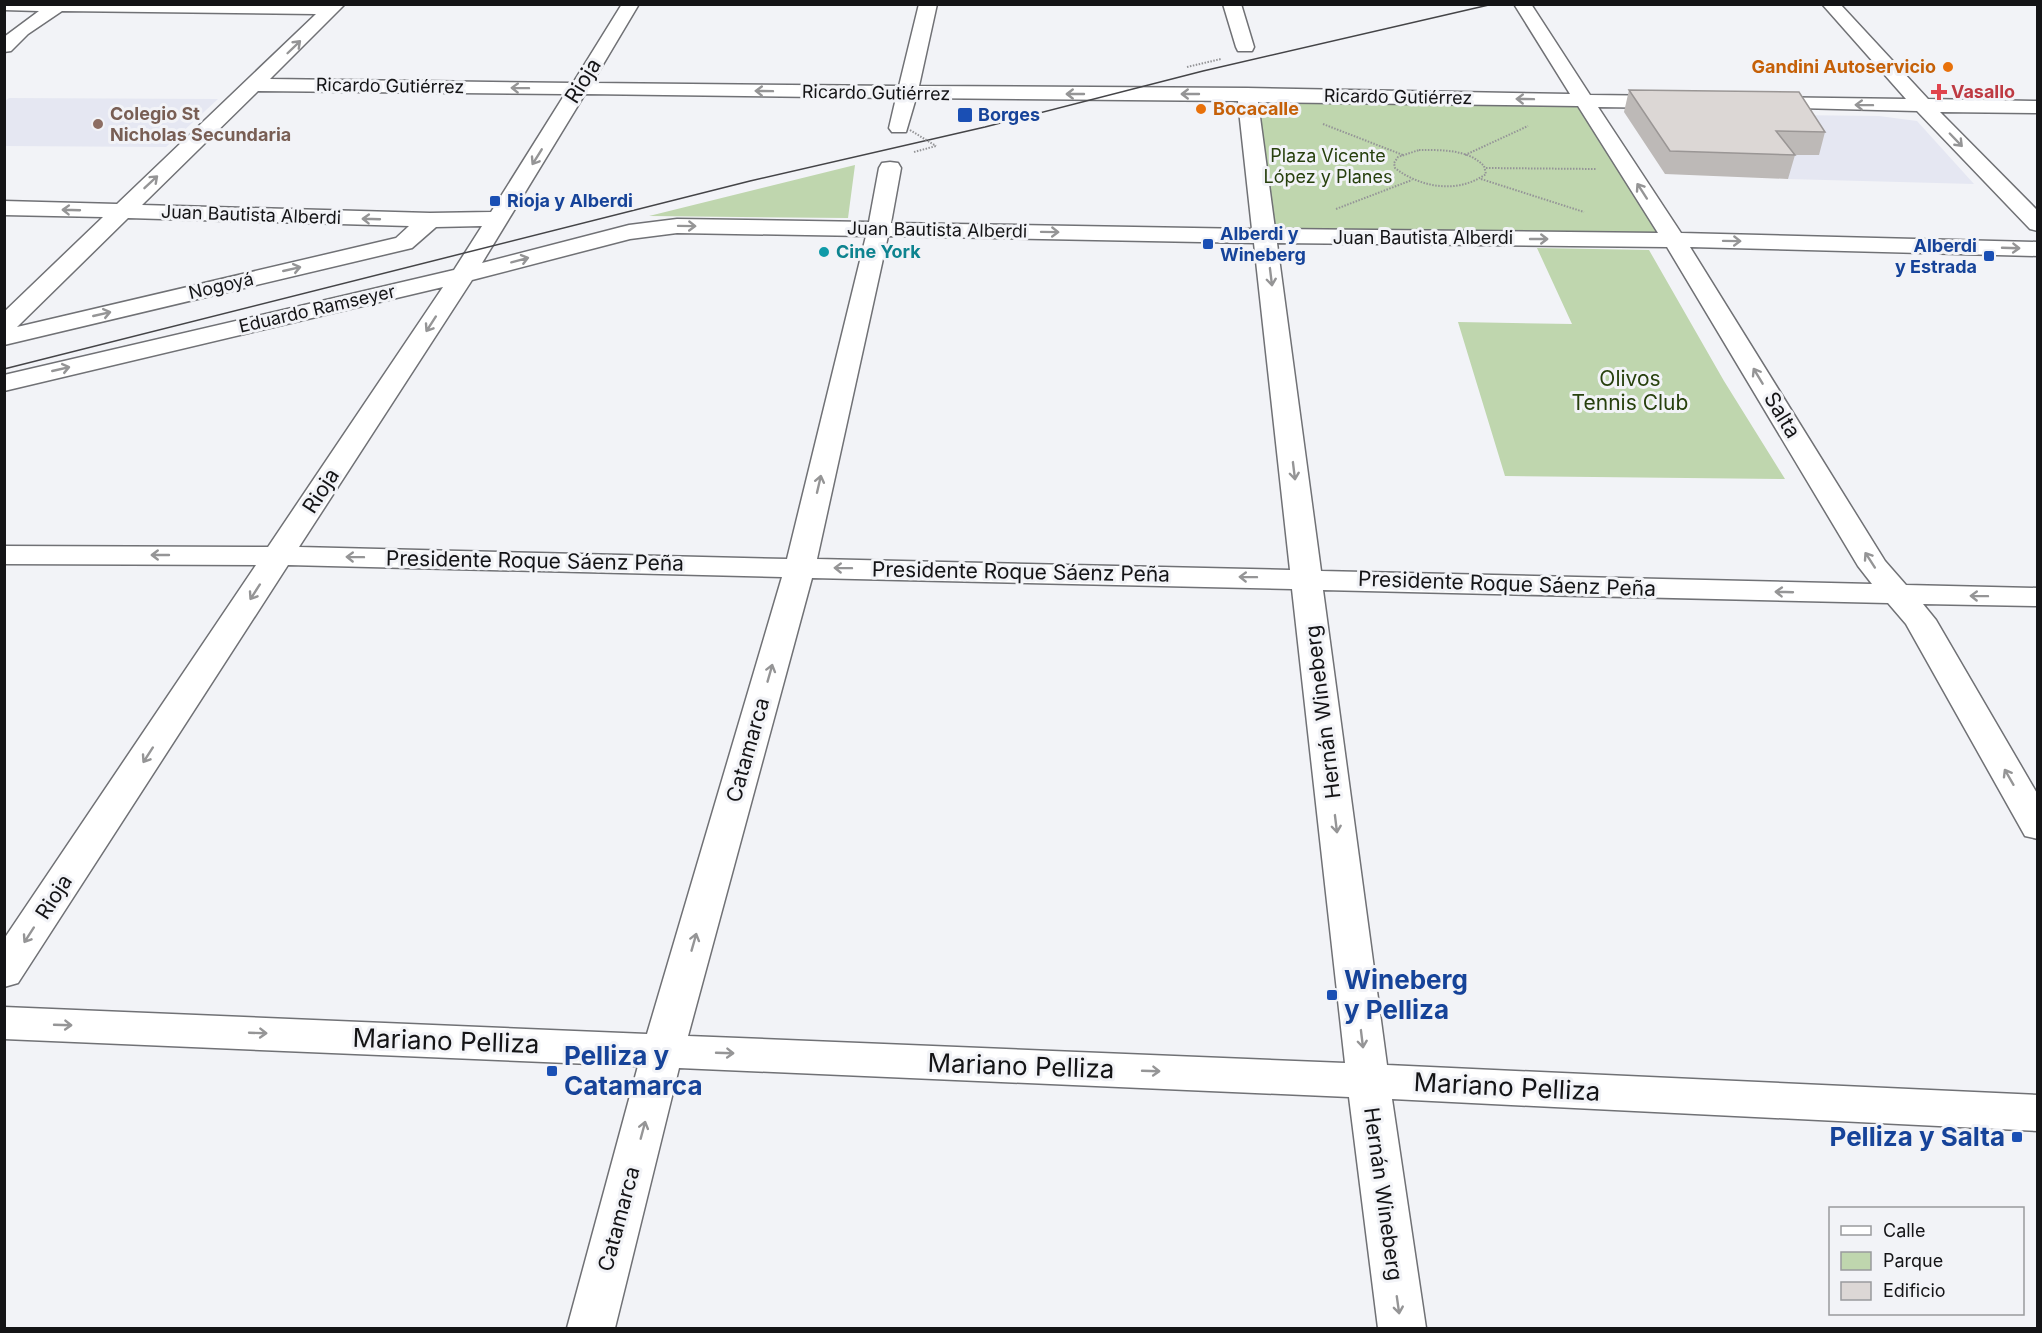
<svg xmlns="http://www.w3.org/2000/svg" width="2042" height="1333" font-family="Inter,sans-serif">
	<rect width="100%" height="100%" fill="#f2f3f7"/>
	<!-- built -->
	<path fill="#e5e7f2" d="M 9,98 L 218,99 L 166,147 L 5,146 L 5,101 Z
		M 1792,115 L 1879,116 L 1917,121 L 1974,184 L 1788,179 L 1770,155 Z"/>
	<!-- green -->
	<path fill="#bfd6ae" d="M 1247,94 L 1584,100 L 1674,240 L 1266,236 Z
		M 855,165 L 848,218 L 649,216 Z
		M 1537,248 L 1649,250 L 1724,381 L 1785,479 L 1505,476 L 1458,322 L 1572,324 Z"/>
	<g fill="none" stroke-linecap="round" stroke-linejoin="round">
		<defs>
			<path id="minor" d="M 4,4 L 345,4 L 270,79 L 573,83 L 622,4 L 639,4 L 592,83 L 899,86 L 919,4 L 937,4 L 919,86 L 1247,88 L 1570,94 L 1514,4 L 1531,4 L 1590,95 L 1672,96 L 1679,98 L 1682,102 L 1679,106 L 1672,108 L 1598,107 L 1681,233 L 2038,242 L 2038,256 L 1690,247 L 1885,561 L 1906,585 L 2038,588 L 2038,606 L 1923,604 L 1936,620 L 2038,795 L 2038,839 L 2025,836 L 1906,624 L 1888,603 L 1323,590 L 1387,1065 L 2038,1095 L 2038,1131 L 1392,1099 L 1426,1328 L 1378,1328 L 1349,1097 L 679,1068 L 615,1328 L 567,1328 L 638,1066 L 4,1039 L 4,1007 L 647,1034 L 782,577 L 288,565 L 18,983 L 4,987 L 4,939 L 256,565 L 4,564 L 4,546 L 268,547 L 443,287 L 4,391 L 4,375 L 454,270 L 482,226 L 436,227 L 412,248 L 4,345 L 4,312 L 103,217 L 4,215 L 4,201 L 117,204 L 316,14 L 62,11 L 28,34 L 11,51 L 4,52 L 4,37 L 39,11 L 4,10 ZM 258,91 L 565,94 L 491,212 L 430,213 L 142,205 ZM 585,94 L 896,98 L 889,128 L 892,132 L 906,132 L 916,98 L 1238,101 L 1252,229 L 891,223 L 901,168 L 898,163 L 890,162 L 882,163 L 879,168 L 869,222 L 677,219 L 629,225 L 482,263 ZM 1258,102 L 1578,106 L 1658,233 L 1275,229 ZM 128,218 L 409,226 L 396,238 L 17,327 ZM 677,233 L 866,236 L 787,559 L 299,547 L 472,280 L 630,239 ZM 888,236 L 1254,243 L 1290,570 L 817,559 ZM 1277,243 L 1667,247 L 1858,566 L 1872,584 L 1321,571 ZM 812,578 L 1292,589 L 1345,1063 L 688,1036 Z
				M 1223,4 L 1241,4 L 1254,47 L 1252,51 L 1238,51 L 1236,47 Z
				M 1822,4 L 1840,4 L 1928,99 L 2038,101 L 2038,113 L 1940,112 L 2038,211 L 2038,231 L 2030,229 L 1917,111 L 1756,107 L 1753,103 L 1756,99 L 1763,97 L 1906,99 Z"/>
		</defs>
		<!-- minor casing -->
		<use href="#minor" stroke="#707175" stroke-width="3"/>
		<!-- path -->
		<path stroke="#949497" stroke-width="2" stroke-dasharray="1.5 1.5" stroke-linecap="butt" d="M 1187,67 L 1221,59
			M 1323,124 L 1403,155
			M 1419,150 C 1441,150 1468,149 1484,166 L 1486,174 C 1458,194 1421,188 1395,168 L 1394,163 L 1398,157 Z
			M 914,152 L 936,146
			M 1465,155 L 1528,126
			M 1486,168 L 1596,169
			M 1481,179 L 1584,212
			M 1336,209 L 1412,180"/>
		<!-- minor -->
		<use href="#minor" fill="#fff" fill-rule="evenodd"/>
		<!-- tram -->
		<path stroke="#444447" stroke-width="1.5" d="M 4,369 L 750,181 L 985,127 L 1203,71 L 1493,4"/>
		<!-- path-bridge -->
		<path stroke="#949497" stroke-width="2" stroke-dasharray="1.5 1.5" stroke-linecap="butt" d="M 910,130 L 936,146"/>
	</g>
	<!-- wall -->
	<path fill="#bdb9b7" d="M 1629,90 L 1825,132 L 1819,155 L 1795,155 L 1788,179 L 1665,174 L 1624,112 Z"/>
	<!-- building -->
	<path fill="#dcd7d5" stroke="#9a9695" stroke-width="1.5" d="M 1629,90 L 1799,92 L 1825,132 L 1776,131 L 1795,155 L 1670,151 Z"/>
	<!-- one-way arrows -->
	<defs><path id="oneway-shaft" d="M-6 0H5M1.5-3L5.5 0L1.5 3" fill="none" stroke-width="1.6" stroke-linecap="round" stroke-linejoin="round" transform="scale(1.5)"/></defs>
	<g stroke="#959596">
		<use href="#oneway-shaft" transform="translate(294 47) rotate(-44)"/>
		<use href="#oneway-shaft" transform="translate(520 88) rotate(-179)"/>
		<use href="#oneway-shaft" transform="translate(764 91) rotate(-179)"/>
		<use href="#oneway-shaft" transform="translate(1075 94) rotate(180)"/>
		<use href="#oneway-shaft" transform="translate(1190 94) rotate(-180)"/>
		<use href="#oneway-shaft" transform="translate(1525 99) rotate(-179)"/>
		<use href="#oneway-shaft" transform="translate(1864 105) rotate(-179)"/>
		<use href="#oneway-shaft" transform="translate(1956 140) rotate(46)"/>
		<use href="#oneway-shaft" transform="translate(537 157) rotate(122)"/>
		<use href="#oneway-shaft" transform="translate(151 182) rotate(-43)"/>
		<use href="#oneway-shaft" transform="translate(1642 191) rotate(-123)"/>
		<use href="#oneway-shaft" transform="translate(71 210) rotate(-178)"/>
		<use href="#oneway-shaft" transform="translate(371 219) rotate(-178)"/>
		<use href="#oneway-shaft" transform="translate(687 226) rotate(1)"/>
		<use href="#oneway-shaft" transform="translate(1050 232) rotate(1)"/>
		<use href="#oneway-shaft" transform="translate(1539 239)"/>
		<use href="#oneway-shaft" transform="translate(1732 241) rotate(1)"/>
		<use href="#oneway-shaft" transform="translate(2011 248) rotate(2)"/>
		<use href="#oneway-shaft" transform="translate(520 260) rotate(-15)"/>
		<use href="#oneway-shaft" transform="translate(292 269) rotate(-13)"/>
		<use href="#oneway-shaft" transform="translate(1271 277) rotate(83)"/>
		<use href="#oneway-shaft" transform="translate(102 314) rotate(-13)"/>
		<use href="#oneway-shaft" transform="translate(431 324) rotate(123)"/>
		<use href="#oneway-shaft" transform="translate(61 369) rotate(-13)"/>
		<use href="#oneway-shaft" transform="translate(1758 376) rotate(-121)"/>
		<use href="#oneway-shaft" transform="translate(1294 471) rotate(83)"/>
		<use href="#oneway-shaft" transform="translate(819 484) rotate(-77)"/>
		<use href="#oneway-shaft" transform="translate(160 555) rotate(-180)"/>
		<use href="#oneway-shaft" transform="translate(355 557) rotate(-179)"/>
		<use href="#oneway-shaft" transform="translate(1870 560) rotate(-123)"/>
		<use href="#oneway-shaft" transform="translate(843 568) rotate(-179)"/>
		<use href="#oneway-shaft" transform="translate(1248 577) rotate(-179)"/>
		<use href="#oneway-shaft" transform="translate(255 592) rotate(123)"/>
		<use href="#oneway-shaft" transform="translate(1784 592) rotate(-178)"/>
		<use href="#oneway-shaft" transform="translate(1979 596) rotate(-179)"/>
		<use href="#oneway-shaft" transform="translate(770 673) rotate(-74)"/>
		<use href="#oneway-shaft" transform="translate(148 755) rotate(123)"/>
		<use href="#oneway-shaft" transform="translate(2009 777) rotate(-120)"/>
		<use href="#oneway-shaft" transform="translate(1336 824) rotate(83)"/>
		<use href="#oneway-shaft" transform="translate(29 935) rotate(123)"/>
		<use href="#oneway-shaft" transform="translate(694 942) rotate(-74)"/>
		<use href="#oneway-shaft" transform="translate(63 1025) rotate(2)"/>
		<use href="#oneway-shaft" transform="translate(258 1033) rotate(2)"/>
		<use href="#oneway-shaft" transform="translate(1362 1039) rotate(83)"/>
		<use href="#oneway-shaft" transform="translate(725 1053) rotate(2)"/>
		<use href="#oneway-shaft" transform="translate(1151 1071) rotate(2)"/>
		<use href="#oneway-shaft" transform="translate(643 1130) rotate(-75)"/>
		<use href="#oneway-shaft" transform="translate(1398 1305) rotate(82)"/>
	</g>
	<!-- markers -->
	<g fill="#e8710a" stroke="#f2f3f7" stroke-width="2">
		<circle cx="1948" cy="67" r="6"/>
		<circle cx="1201" cy="109" r="6"/>
	</g>
	<path fill="#e0444e" stroke="#f2f3f7" stroke-width="2" d="M1936 83h6v6h6v6h-6v6h-6v-6h-6v-6h6z"/>
	<g fill="#1a4fb4" stroke="#f2f3f7" stroke-width="2">
		<rect x="957" y="107" width="16" height="16" rx="3"/>
		<rect x="489" y="195" width="12" height="12" rx="3"/>
		<rect x="1202" y="238" width="12" height="12" rx="3"/>
		<rect x="1983" y="250" width="12" height="12" rx="3"/>
		<rect x="1326" y="989" width="12" height="12" rx="3"/>
		<rect x="546" y="1065" width="12" height="12" rx="3"/>
		<rect x="2011" y="1131" width="12" height="12" rx="3"/>
	</g>
	<circle fill="#8d6e63" stroke="#f2f3f7" stroke-width="2" cx="98" cy="124" r="6"/>
	<circle fill="#0f9aa8" stroke="#f2f3f7" stroke-width="2" cx="824" cy="252" r="6"/>
	<g text-anchor="middle" stroke-width="6" stroke-linejoin="round" paint-order="stroke">
		<!-- far-food labels -->
		<g font-size="18" font-weight="bold" fill="#c56008" stroke="#f2f3f7" text-anchor="end">
			<text x="1936" y="73">Gandini Autoservicio</text>
			<text x="1213" y="115" text-anchor="start">Bocacalle</text>
		</g>
		<!-- far-street labels -->
		<g font-size="18" fill="#141416" stroke="#f2f3f7">
			<text transform="translate(390 86) rotate(1)" y="6">Ricardo Gutiérrez</text>
			<text transform="translate(876 93) rotate(1)" y="6">Ricardo Gutiérrez</text>
			<text transform="translate(1398 97) rotate(1)" y="6">Ricardo Gutiérrez</text>
			<text transform="translate(251 215) rotate(2)" y="6">Juan Bautista Alberdi</text>
			<text transform="translate(937 230) rotate(1)" y="6">Juan Bautista Alberdi</text>
			<text x="1423" y="244">Juan Bautista Alberdi</text>
			<text transform="translate(221 286) rotate(-13)" y="6">Nogoyá</text>
			<text transform="translate(317 309) rotate(-13)" y="6">Eduardo Ramseyer</text>
		</g>
		<!-- far-health labels -->
		<g font-size="18" font-weight="bold" fill="#be3a42" stroke="#f2f3f7" text-anchor="start">
			<text x="1951" y="98">Vasallo</text>
		</g>
		<!-- far-education labels -->
		<g font-size="18" font-weight="bold" fill="#785e54" stroke="#f2f3f7" text-anchor="start">
			<text x="110" y="120">Colegio St<tspan x="110" dy="21">Nicholas Secundaria</tspan></text>
		</g>
		<!-- far-transit labels -->
		<g font-size="18" font-weight="bold" fill="#164399" stroke="#f2f3f7" text-anchor="start">
			<text x="978" y="121">Borges</text>
			<text x="507" y="207">Rioja y Alberdi</text>
			<text x="1220" y="240">Alberdi y<tspan x="1220" dy="21">Wineberg</tspan></text>
			<text x="1977" y="252" text-anchor="end">Alberdi<tspan x="1977" dy="21">y Estrada</tspan></text>
		</g>
		<!-- far-park labels -->
		<g font-size="18" fill="#27400d" stroke="#f2f3f7">
			<text x="1328" y="162">Plaza Vicente<tspan x="1328" dy="21">López y Planes</tspan></text>
		</g>
		<!-- far-culture labels -->
		<g font-size="18" font-weight="bold" fill="#0d838f" stroke="#f2f3f7" text-anchor="start">
			<text x="836" y="258">Cine York</text>
		</g>
		<!-- street labels -->
		<g font-size="21" fill="#141416" stroke="#f2f3f7">
			<text transform="translate(583 81) rotate(-58)" y="7">Rioja</text>
			<text transform="translate(1782 415) rotate(59)" y="7">Salta</text>
			<text transform="translate(321 491) rotate(-57)" y="7">Rioja</text>
			<text transform="translate(535 561) rotate(1)" y="7">Presidente Roque Sáenz Peña</text>
			<text transform="translate(1021 572) rotate(1)" y="7">Presidente Roque Sáenz Peña</text>
			<text transform="translate(1507 584) rotate(2)" y="7">Presidente Roque Sáenz Peña</text>
			<text transform="translate(1323 712) rotate(-97)" y="7">Hernán Wineberg</text>
			<text transform="translate(748 750) rotate(-74)" y="7">Catamarca</text>
			<text transform="translate(54 897) rotate(-57)" y="7">Rioja</text>
			<text transform="translate(1383 1194) rotate(82)" y="7">Hernán Wineberg</text>
			<text transform="translate(619 1219) rotate(-75)" y="7">Catamarca</text>
		</g>
		<!-- park labels -->
		<g font-size="21" fill="#27400d" stroke="#f2f3f7">
			<text x="1630" y="386">Olivos<tspan x="1630" dy="24">Tennis Club</tspan></text>
		</g>
		<!-- near-transit labels -->
		<g font-size="26" font-weight="bold" fill="#164399" stroke="#f2f3f7" text-anchor="start">
			<text x="1344" y="989">Wineberg<tspan x="1344" dy="30">y Pelliza</tspan></text>
			<text x="564" y="1065">Pelliza y<tspan x="564" dy="30">Catamarca</tspan></text>
			<text x="2005" y="1146" text-anchor="end">Pelliza y Salta</text>
		</g>
		<!-- near-street labels -->
		<g font-size="26" fill="#141416" stroke="#f2f3f7">
			<text transform="translate(446 1041) rotate(2)" y="9">Mariano Pelliza</text>
			<text transform="translate(1021 1066) rotate(2)" y="9">Mariano Pelliza</text>
			<text transform="translate(1507 1087) rotate(3)" y="9">Mariano Pelliza</text>
		</g>
	</g>
	<!-- border -->
	<rect width="2042" height="1333" fill="none" stroke="#141416" stroke-width="12"/>
	<!-- legend -->
	<rect x="1829" y="1207" width="195" height="108" fill="#f2f3f7" stroke="#999a9d" stroke-width="1.5"/>
	<rect x="1841" y="1226" width="30" height="9" fill="#ffffff" stroke="#999a9d" stroke-width="1.5"/>
	<text x="1883" y="1237" font-size="18" fill="#141416">Calle</text>
	<rect x="1841" y="1252" width="30" height="18" fill="#bfd6ae" stroke="#999a9d" stroke-width="1.5"/>
	<text x="1883" y="1267" font-size="18" fill="#141416">Parque</text>
	<rect x="1841" y="1282" width="30" height="18" fill="#dcd7d5" stroke="#999a9d" stroke-width="1.5"/>
	<text x="1883" y="1297" font-size="18" fill="#141416">Edificio</text>
</svg>
